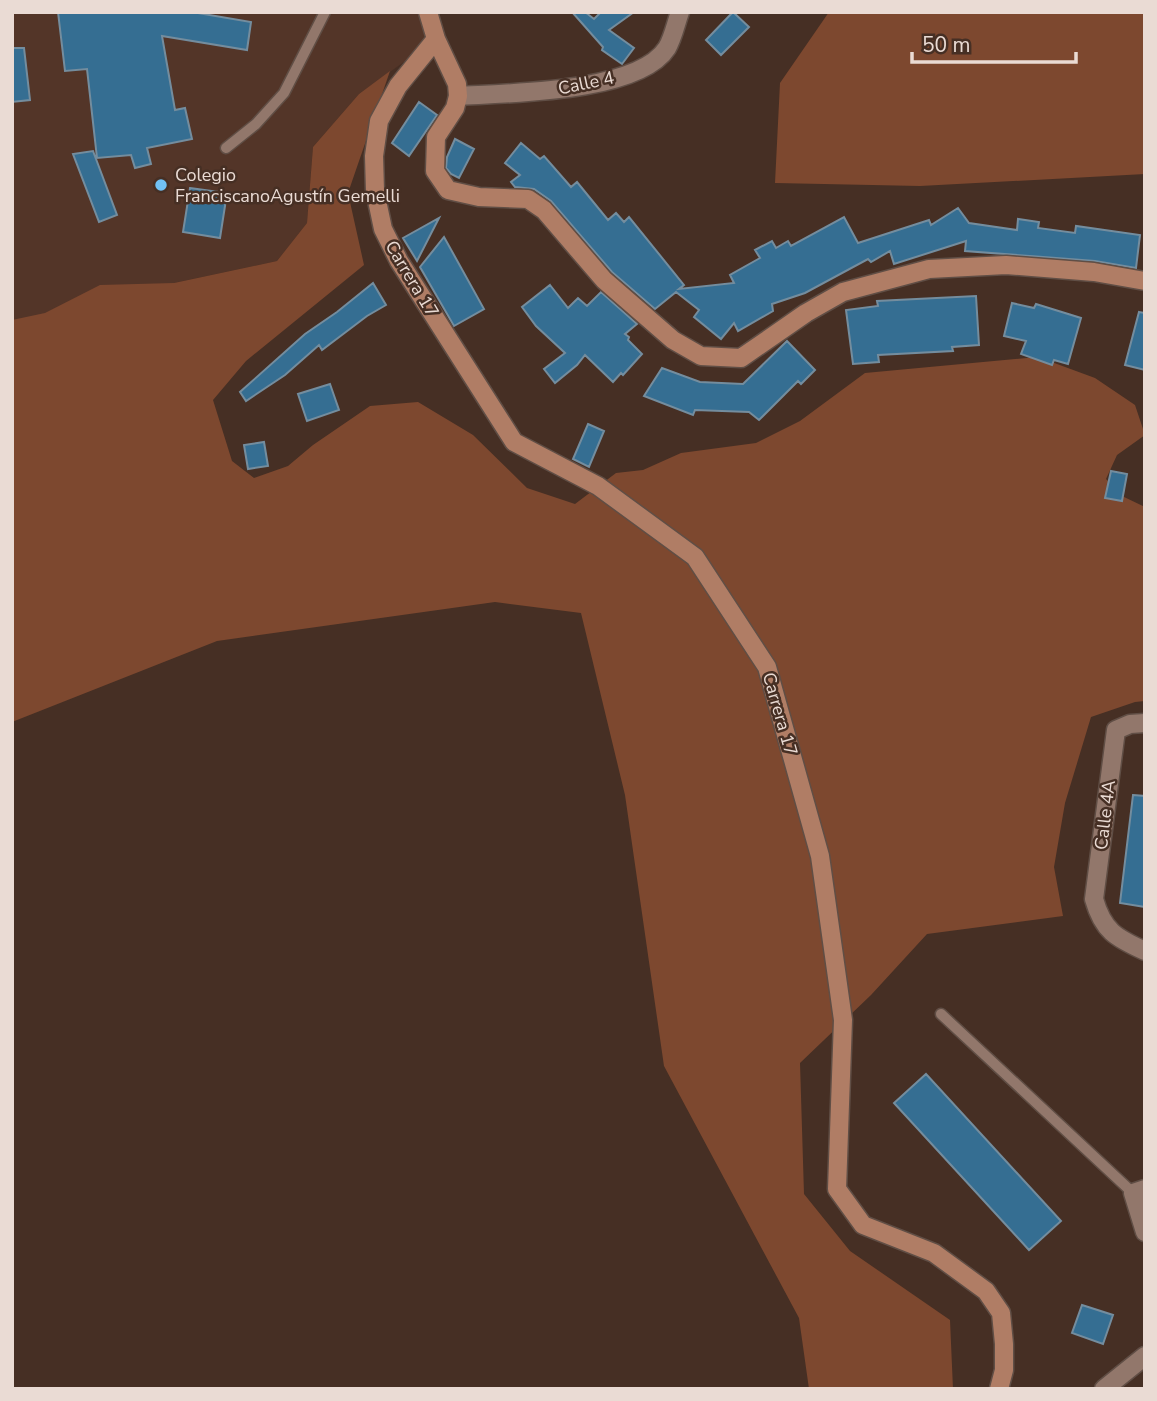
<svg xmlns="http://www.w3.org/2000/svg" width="1157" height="1401" font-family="'Nunito Sans',sans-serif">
	<rect width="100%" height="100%" fill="#462f24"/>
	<!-- built -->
	<path fill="#533528" d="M 12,12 L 428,12 L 436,39 L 359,94 L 313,147 L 307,223 L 277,261 L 174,283 L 12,335 Z"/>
	<!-- green -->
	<path fill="#7d482f" d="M 829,12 L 1145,12 L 1145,174 L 920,186 L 775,183 L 780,83 Z
		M 390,71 L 348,193 L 364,265 L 246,361 L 213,400 L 232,461 L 254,478 L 288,466 L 313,445 L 370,406 L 418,402 L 473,435 L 527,488 L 575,504 L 616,473 L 643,470 L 681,453 L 756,443 L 800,421 L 865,373 L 1038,357 L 1095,378 L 1135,405 L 1145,435 L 1117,455 L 1106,479 L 1122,496 L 1145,507 L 1145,701 L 1135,702 L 1091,717 L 1065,803 L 1054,867 L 1063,916 L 927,934 L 871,995 L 800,1063 L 804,1194 L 850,1251 L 950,1320 L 953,1389 L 809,1389 L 799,1318 L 664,1066 L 625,795 L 581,613 L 495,602 L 217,641 L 12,722 L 12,320 L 45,313 L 100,285 L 174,283 L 277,261 L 307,223 L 313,147 L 359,94 Z"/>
	<!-- building -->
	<path fill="#356e92" stroke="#748d9e" stroke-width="2" d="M 58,12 L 192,12 L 251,22 L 247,50 L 162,36 L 175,110 L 185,108 L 192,139 L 147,148 L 151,164 L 135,168 L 131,155 L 97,158 L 87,69 L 65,71 Z
		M 572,12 L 585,12 L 594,19 L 601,12 L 634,12 L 609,30 L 634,48 L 622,64 L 602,50 L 603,47 Z
		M 733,12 L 749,27 L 721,55 L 706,40 Z
		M 12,48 L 24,48 L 30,100 L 12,102 Z
		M 419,102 L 437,115 L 409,156 L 392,143 Z
		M 455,139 L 474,149 L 459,178 L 451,174 L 446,168 L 447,157 Z
		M 521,143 L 540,159 L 544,156 L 571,187 L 577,182 L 608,220 L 616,213 L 624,222 L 629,217 L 684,285 L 679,289 L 734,283 L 730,275 L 760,258 L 755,250 L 772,241 L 776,248 L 788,241 L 791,246 L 844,217 L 858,243 L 929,220 L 931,225 L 958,208 L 969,223 L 1017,230 L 1018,219 L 1039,222 L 1038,228 L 1075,233 L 1076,226 L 1140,235 L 1136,268 L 1095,261 L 965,251 L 966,241 L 894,264 L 890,251 L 871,262 L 868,259 L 805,293 L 772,304 L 773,311 L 738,331 L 734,323 L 721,339 L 694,317 L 699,310 L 676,292 L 655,309 L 612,272 L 551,201 L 534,189 L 515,187 L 511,182 L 520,175 L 505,163 Z
		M 93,151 L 117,215 L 99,222 L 73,154 Z
		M 190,188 L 227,193 L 220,238 L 183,232 Z
		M 439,218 L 417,261 L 403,238 Z
		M 444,237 L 484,309 L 454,326 L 420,267 Z
		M 373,283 L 386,305 L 367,316 L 322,350 L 319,345 L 285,375 L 246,401 L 240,392 L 305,334 L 337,312 Z
		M 550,285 L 568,308 L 578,298 L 587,306 L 601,292 L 637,324 L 625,334 L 629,337 L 628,340 L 642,354 L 623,375 L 621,373 L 613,382 L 585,355 L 577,365 L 555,383 L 544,369 L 565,353 L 536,326 L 522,307 Z
		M 976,296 L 979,345 L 952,347 L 953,351 L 878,355 L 879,362 L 853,364 L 846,310 L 878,306 L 877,301 Z
		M 1012,303 L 1034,308 L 1036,304 L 1081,318 L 1068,364 L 1054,360 L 1052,365 L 1021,354 L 1026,341 L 1004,336 Z
		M 1139,312 L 1145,313 L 1145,370 L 1125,365 Z
		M 787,341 L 815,370 L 801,384 L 798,381 L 759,420 L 749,412 L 695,410 L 693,415 L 644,396 L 662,368 L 700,382 L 743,384 Z
		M 330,384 L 339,410 L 307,421 L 298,394 Z
		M 588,424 L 604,431 L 589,467 L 573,459 Z
		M 264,442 L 268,466 L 248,469 L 244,445 Z
		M 1111,471 L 1127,474 L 1122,501 L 1105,498 Z
		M 1133,795 L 1145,796 L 1145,907 L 1120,903 Z
		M 926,1074 L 1061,1221 L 1029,1250 L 894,1103 Z
		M 1082,1305 L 1113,1315 L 1103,1344 L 1072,1333 Z"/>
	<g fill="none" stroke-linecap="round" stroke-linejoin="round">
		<defs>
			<path id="lane" d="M 226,148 L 256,124 L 284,93 L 325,12
				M 941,1014 L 1133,1193"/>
			<path id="street" d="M 458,96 C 508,93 638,93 667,48 C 673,38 676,23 680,12
				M 1145,723 L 1130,724 L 1116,730 L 1094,899 C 1103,931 1116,938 1145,951
				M 1145,1189 L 1133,1193 L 1145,1232
				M 1104,1389 L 1145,1356"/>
			<path id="secondary" d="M 428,12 L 436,39 L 457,84 L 458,96 L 455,108 L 436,137 L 435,171 L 448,190 L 479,197 L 528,199 L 544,210 L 604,280 L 673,340 L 701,356 L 741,358 L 806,313 L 843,292 L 929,269 L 1006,265 L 1094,272 L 1145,281
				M 436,39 L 398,86 L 379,121 L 374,156 L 375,191 L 383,229 L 399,261 L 514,442 L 598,486 L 695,557 L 767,667 L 820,856 L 843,1020 L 837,1189 L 863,1225 L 934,1253 L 986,1291 L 1001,1313 L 1004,1344 L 1004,1370 L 999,1389"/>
		</defs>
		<!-- lane casing -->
		<use href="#lane" stroke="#604e45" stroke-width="13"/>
		<!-- street casing -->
		<use href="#street" stroke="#604e45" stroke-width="21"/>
		<!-- secondary casing -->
		<use href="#secondary" stroke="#604e45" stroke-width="21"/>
		<!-- lane -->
		<use href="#lane" stroke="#92776b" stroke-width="10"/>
		<!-- street -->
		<use href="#street" stroke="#92776b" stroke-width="18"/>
		<!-- secondary -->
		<use href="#secondary" stroke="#b07d65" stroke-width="18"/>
	</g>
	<!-- markers -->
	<circle fill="#71c1f5" stroke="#462f24" stroke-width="2.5" cx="161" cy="185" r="7"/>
	<g text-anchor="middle" stroke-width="5" stroke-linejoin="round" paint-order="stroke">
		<!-- street labels -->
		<g font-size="18" fill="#eadbd4" stroke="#462f24">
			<text transform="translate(586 83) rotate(-12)" y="6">Calle 4</text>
			<text transform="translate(412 279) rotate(59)" y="6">Carrera 17</text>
			<text transform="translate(780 714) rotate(74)" y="6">Carrera 17</text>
			<text transform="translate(1105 815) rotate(-83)" y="6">Calle 4A</text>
		</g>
		<!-- poi labels -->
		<g font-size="18" fill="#eadbd4" stroke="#462f24" text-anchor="start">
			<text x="175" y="181">Colegio<tspan x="175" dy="21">FranciscanoAgustín Gemelli</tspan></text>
		</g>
	</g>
	<!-- border -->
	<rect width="1157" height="1401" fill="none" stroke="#eadbd4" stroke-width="28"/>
	<!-- scale -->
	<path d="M912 52v10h164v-10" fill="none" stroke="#eadbd4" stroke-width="3.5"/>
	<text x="922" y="52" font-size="21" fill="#eadbd4" stroke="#462f24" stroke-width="5" paint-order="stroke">50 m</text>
</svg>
